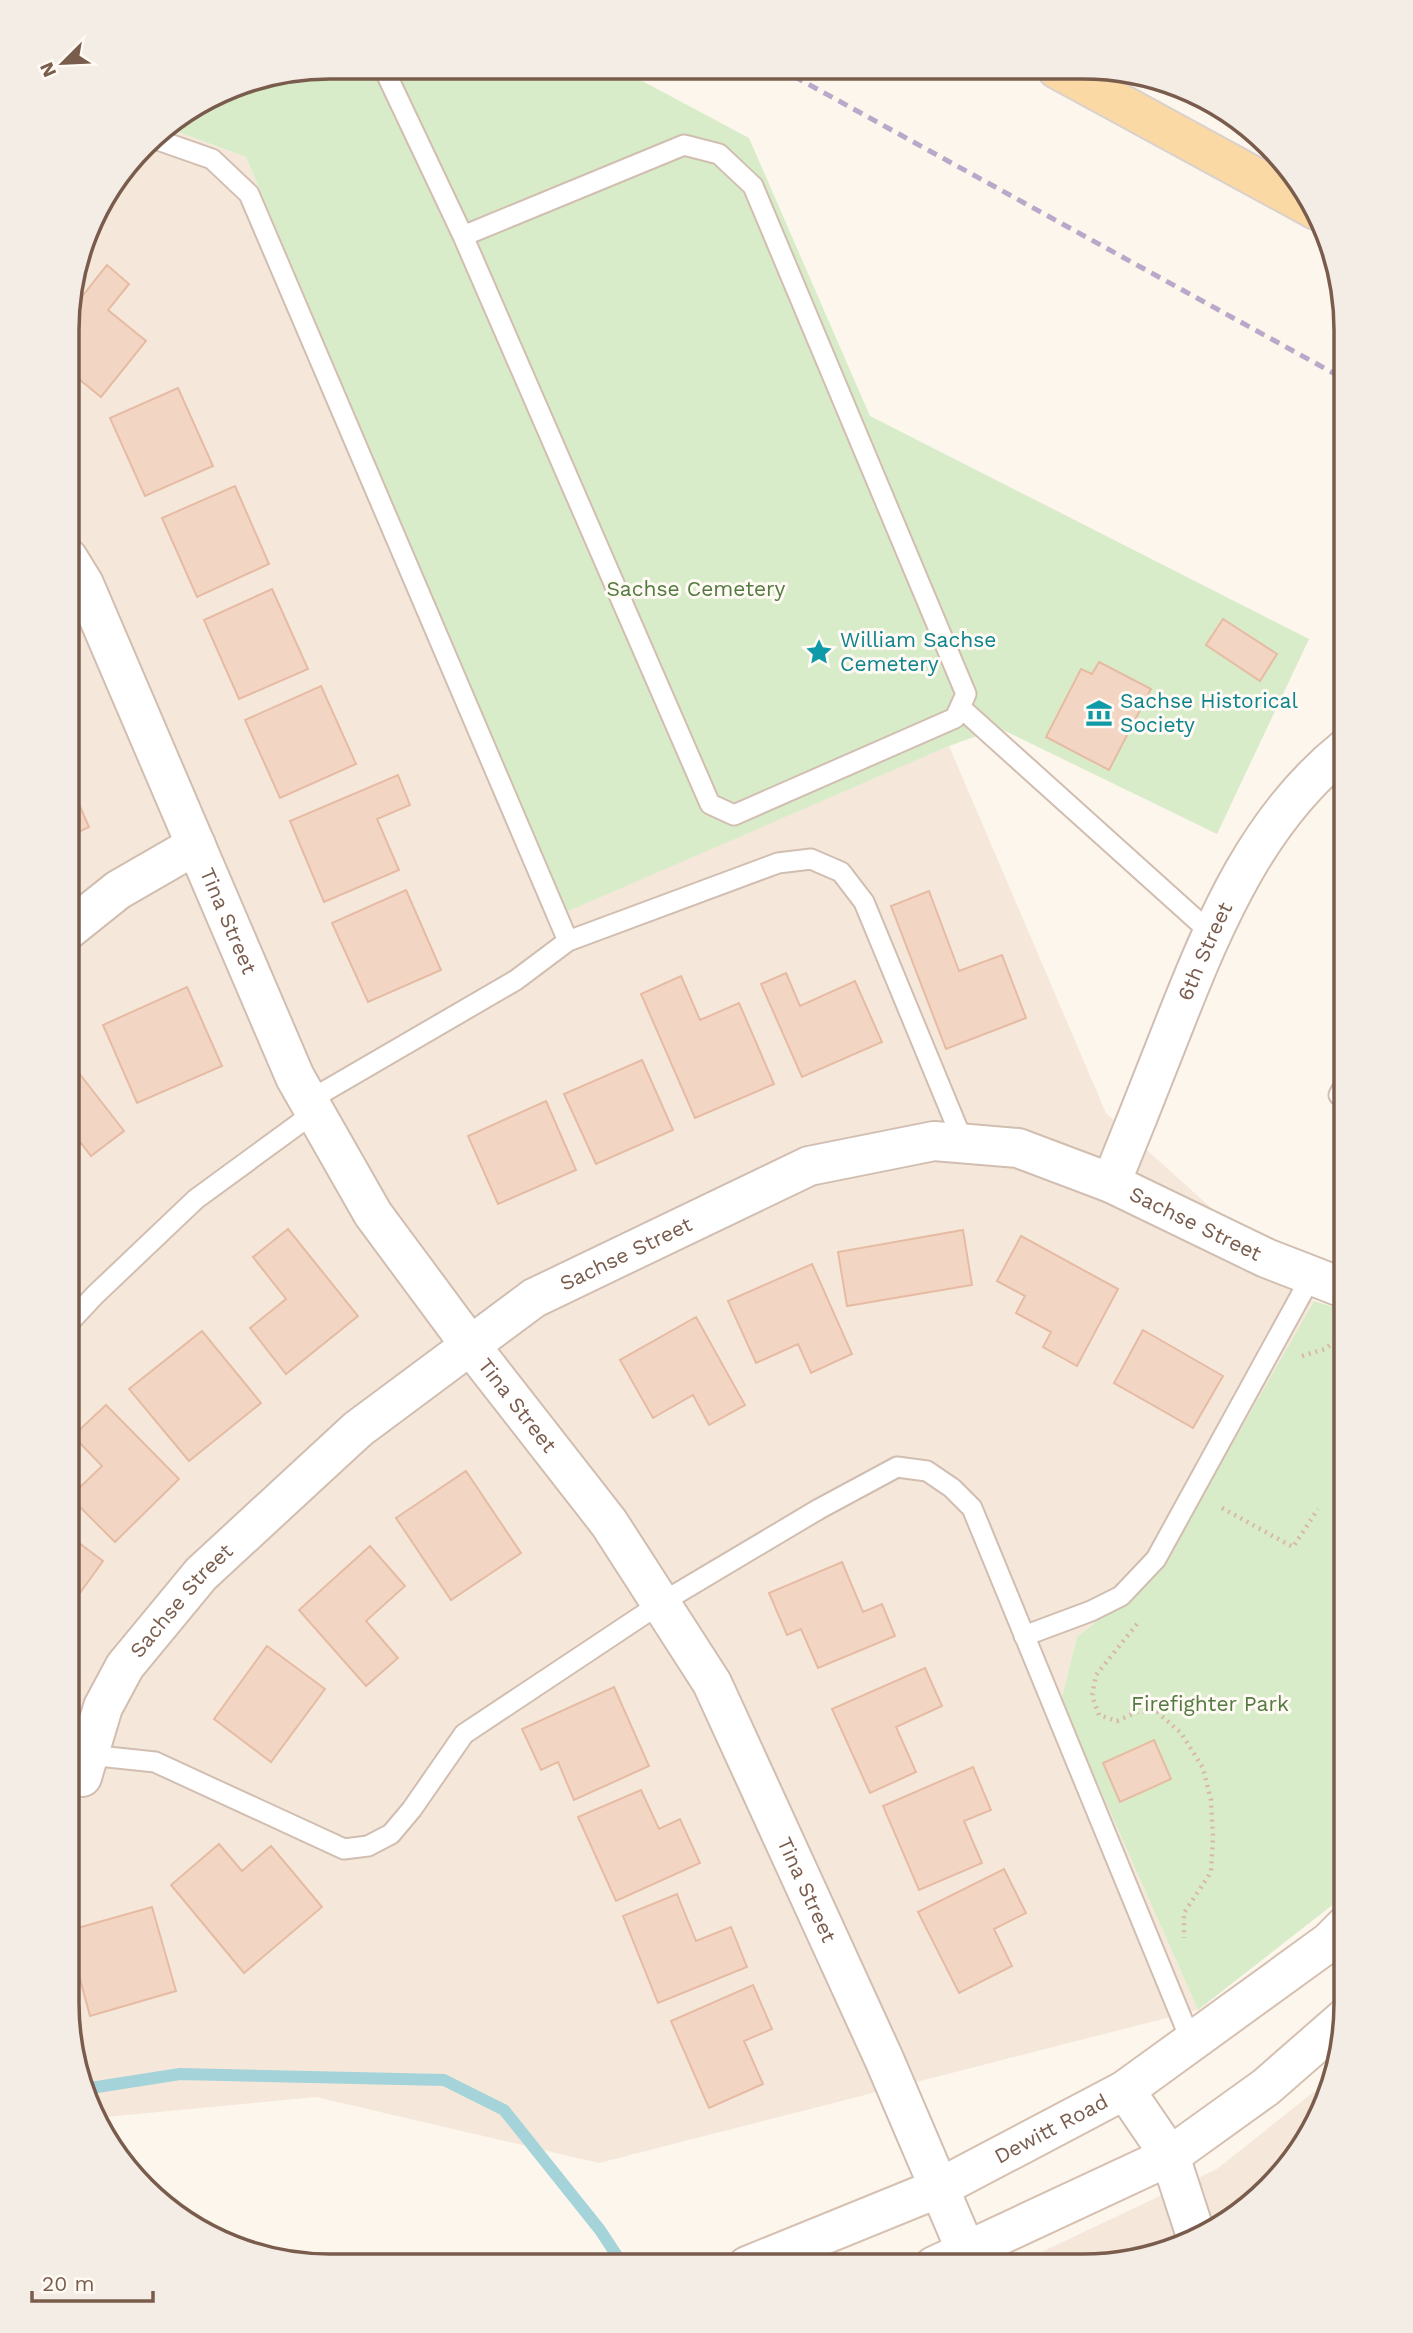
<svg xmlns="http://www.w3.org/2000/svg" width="1413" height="2333" font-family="'Work Sans',sans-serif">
	<rect width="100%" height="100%" fill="#fdf6ec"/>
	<!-- residential -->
	<path fill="#f5e8da" d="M 165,127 L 246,157 L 566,911 L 949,746 L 1106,1113 L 1314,1301 L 1159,1572 L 1077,1637 L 1061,1701 L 1198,2010 L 599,2163 L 316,2097 L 95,2118 L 86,2104 L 67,2003 L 69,296 L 94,213 L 156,132 Z
		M 1335,2075 L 1332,2088 L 1292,2163 L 1243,2212 L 1184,2247 L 1084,2266 L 1012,2266 L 1217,2169 Z"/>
	<!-- green -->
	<path fill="#d8ecc9" d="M 330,67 L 616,67 L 749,138 L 870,416 L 1309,639 L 1217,834 L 999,728 L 949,746 L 566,912 L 246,157 L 165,127 L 229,86 Z
		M 1314,1301 L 1346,1311 L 1346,1892 L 1335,1903 L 1198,2010 L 1061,1701 L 1077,1637 L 1159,1572 Z"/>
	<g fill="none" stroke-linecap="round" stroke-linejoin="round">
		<!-- stream -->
		<path stroke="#a5d3da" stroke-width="12" d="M 84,2089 L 180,2074 L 444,2080 L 504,2110 L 600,2230 L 623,2265"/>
	</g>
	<!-- building -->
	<path fill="#f3d5c3" stroke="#e6bba3" stroke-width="2" d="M 107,265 L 129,284 L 108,310 L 146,341 L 101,397 L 69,371 L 69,313 Z
		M 178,388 L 213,466 L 145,496 L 110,418 Z
		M 235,486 L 269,564 L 197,597 L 162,518 Z
		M 272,589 L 308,669 L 239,699 L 204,620 Z
		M 1223,619 L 1277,654 L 1260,681 L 1206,645 Z
		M 1099,662 L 1151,689 L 1109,770 L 1046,737 L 1081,669 L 1092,674 Z
		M 321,686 L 356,764 L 280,798 L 245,720 Z
		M 398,775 L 410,805 L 377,819 L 399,870 L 324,902 L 290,821 Z
		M 68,779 L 89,827 L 68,837 Z
		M 406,890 L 441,970 L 368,1002 L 332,923 Z
		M 929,891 L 959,971 L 1002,955 L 1026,1018 L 946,1049 L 891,906 Z
		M 786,973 L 800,1006 L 855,981 L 882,1042 L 802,1077 L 761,984 Z
		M 681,976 L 700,1020 L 739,1003 L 774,1084 L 695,1118 L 641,994 Z
		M 187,987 L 222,1066 L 137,1103 L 103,1025 Z
		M 68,1059 L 124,1131 L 91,1156 L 81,1143 L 68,1154 Z
		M 642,1060 L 673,1130 L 596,1164 L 564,1094 Z
		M 546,1101 L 576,1170 L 498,1204 L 468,1136 Z
		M 288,1229 L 358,1316 L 286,1374 L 250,1328 L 286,1299 L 253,1257 Z
		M 963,1230 L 972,1285 L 847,1306 L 838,1252 Z
		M 1021,1236 L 1118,1289 L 1077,1366 L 1043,1347 L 1051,1332 L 1016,1313 L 1025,1296 L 997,1281 Z
		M 812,1264 L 852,1354 L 811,1373 L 798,1344 L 756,1363 L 728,1301 Z
		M 696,1317 L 745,1405 L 709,1425 L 693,1395 L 653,1418 L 620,1360 Z
		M 1143,1330 L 1223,1376 L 1193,1428 L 1114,1383 Z
		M 202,1331 L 261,1403 L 189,1461 L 129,1389 Z
		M 106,1405 L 179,1479 L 115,1542 L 70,1497 L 102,1466 L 73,1436 Z
		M 466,1471 L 521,1553 L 451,1600 L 396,1518 Z
		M 67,1534 L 103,1561 L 67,1611 Z
		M 370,1546 L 405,1586 L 366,1621 L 398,1658 L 366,1686 L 299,1610 Z
		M 842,1562 L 863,1612 L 882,1604 L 895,1636 L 818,1668 L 801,1629 L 787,1635 L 769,1593 Z
		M 267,1646 L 325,1689 L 271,1762 L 214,1719 Z
		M 925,1668 L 942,1706 L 896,1727 L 916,1772 L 870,1793 L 832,1709 Z
		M 614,1687 L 649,1766 L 574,1800 L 558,1762 L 541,1770 L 522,1729 Z
		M 1154,1740 L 1171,1779 L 1120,1802 L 1103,1763 Z
		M 973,1767 L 991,1810 L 964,1821 L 982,1863 L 919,1890 L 883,1806 Z
		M 641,1790 L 659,1829 L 680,1819 L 700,1863 L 616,1901 L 578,1817 Z
		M 219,1844 L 242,1871 L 271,1846 L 322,1907 L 244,1973 L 171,1885 Z
		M 1004,1869 L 1026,1913 L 994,1929 L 1012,1966 L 959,1993 L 918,1912 Z
		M 677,1894 L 696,1941 L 731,1927 L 747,1967 L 658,2003 L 623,1916 Z
		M 152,1907 L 176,1991 L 90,2016 L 67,1931 Z
		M 753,1985 L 772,2029 L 744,2041 L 763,2084 L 709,2108 L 671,2021 Z"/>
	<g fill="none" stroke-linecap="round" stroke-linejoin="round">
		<defs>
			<path id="service" d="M 383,67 L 463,236 L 710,804 L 734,815 L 955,718 L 966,694 L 753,186 L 719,154 L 684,145 L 463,236
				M 152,138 L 212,159 L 249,194 L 568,941 L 516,980 L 308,1101
				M 960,707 L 1211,933
				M 568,941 L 778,863 L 811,859 L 841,872 L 864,902 L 964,1144
				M 1346,1099 L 1339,1095 L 1346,1082
				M 67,1325 L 95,1295 L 196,1199 L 315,1112
				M 1024,1636 L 1091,1611 L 1121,1596 L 1156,1559 L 1312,1275
				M 89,1755 L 155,1762 L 344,1849 L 368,1846 L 391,1834 L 412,1809 L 464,1734 L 661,1603 L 819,1509 L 897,1467 L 927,1471 L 952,1488 L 972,1508 L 1191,2041"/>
			<g id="minor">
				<path id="s1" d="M 68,558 L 84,584 L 295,1077 L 373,1214 L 470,1345 L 609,1523 L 712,1683 L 884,2059 L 967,2253"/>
				<path d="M 68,930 L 118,890 L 196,845"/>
				<path id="s2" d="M 1111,1183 C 1133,1129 1155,1074 1176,1020 C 1216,919 1259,817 1346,748"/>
				<path id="s3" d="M 82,1777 L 103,1707 L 125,1666 L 201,1574 L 358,1429 L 534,1298 L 809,1166 L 934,1141 L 1018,1148 L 1111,1183 L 1266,1258 L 1346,1289"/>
				<path d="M 1125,2090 L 1170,2156 L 1197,2239"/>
			</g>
			<g id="secondary">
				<path id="s4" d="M 747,2266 L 939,2188 L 1125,2090 L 1329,1942 L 1346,1925"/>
				<path d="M 934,2266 L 1170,2156 L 1266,2087 L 1346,2017"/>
			</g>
			<path id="primary" d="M 1057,69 L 1316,210"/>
		</defs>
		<!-- service casing -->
		<use href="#service" stroke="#d1beb0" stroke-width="23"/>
		<!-- minor casing -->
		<use href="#minor" stroke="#d1beb0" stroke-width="42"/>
		<!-- secondary casing -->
		<use href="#secondary" stroke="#d6c0b0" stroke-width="42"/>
		<!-- primary casing -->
		<use href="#primary" stroke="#dad1cd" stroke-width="42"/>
		<!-- path -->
		<path stroke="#d9b8a5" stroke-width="4.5" stroke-dasharray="2 5" stroke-linecap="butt" d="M 1302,1356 L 1325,1349 L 1346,1333
			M 1222,1508 L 1293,1547 L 1318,1509
			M 1137,1624 L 1096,1675 L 1092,1696 L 1099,1715 L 1117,1721 L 1139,1711 L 1157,1712 L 1181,1733 L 1203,1768 L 1211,1800 L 1213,1838 L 1211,1872 L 1184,1913 L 1184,1938
			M 1339,1885 L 1346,1878"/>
		<!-- service -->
		<use href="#service" stroke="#fff" stroke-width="19"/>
		<!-- minor -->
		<use href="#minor" stroke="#fff" stroke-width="38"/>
		<!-- secondary -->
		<use href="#secondary" stroke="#fff" stroke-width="38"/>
		<!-- primary -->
		<use href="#primary" stroke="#fbd9a5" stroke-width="38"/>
		<!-- rail -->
		<path stroke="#b9a8c9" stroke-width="5" stroke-dasharray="10 7" stroke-linecap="butt" d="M 779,68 L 1346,380"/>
	</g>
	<!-- icons -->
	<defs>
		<symbol id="sight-bare" viewBox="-9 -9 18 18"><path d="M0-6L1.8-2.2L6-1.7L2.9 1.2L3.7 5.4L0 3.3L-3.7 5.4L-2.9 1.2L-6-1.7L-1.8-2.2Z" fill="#0f9aa8" stroke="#fffaf3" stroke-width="2.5" paint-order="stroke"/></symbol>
		<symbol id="museum-bare" viewBox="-9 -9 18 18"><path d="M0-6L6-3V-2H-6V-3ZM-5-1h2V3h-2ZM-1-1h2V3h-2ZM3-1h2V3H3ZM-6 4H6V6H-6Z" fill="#0f9aa8" stroke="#fffaf3" stroke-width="2.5" paint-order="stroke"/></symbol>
	</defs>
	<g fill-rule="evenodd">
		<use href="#sight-bare" x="800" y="633" width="38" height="38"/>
		<use href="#museum-bare" x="1080" y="694" width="38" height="38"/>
	</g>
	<g text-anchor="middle" stroke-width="6" stroke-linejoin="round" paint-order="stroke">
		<!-- park labels -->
		<g font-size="21" fill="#537a41" stroke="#fffaf3">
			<text x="696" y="596">Sachse Cemetery</text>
			<text x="1210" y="1711">Firefighter Park</text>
		</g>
		<!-- culture labels -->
		<g font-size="21" fill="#0d838f" stroke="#fffaf3" text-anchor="start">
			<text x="840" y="647">William Sachse<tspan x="840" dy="24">Cemetery</tspan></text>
			<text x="1120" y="708">Sachse Historical<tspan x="1120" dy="24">Society</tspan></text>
		</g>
		<!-- street labels -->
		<g font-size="21" fill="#7a5c4d" stroke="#fffaf3">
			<text dy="7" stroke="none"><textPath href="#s1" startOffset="397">Tina Street</textPath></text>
			<text dy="7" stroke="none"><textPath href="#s2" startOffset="250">6th Street</textPath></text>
			<text dy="7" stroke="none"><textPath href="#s3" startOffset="1382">Sachse Street</textPath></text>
			<text dy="7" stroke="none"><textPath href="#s3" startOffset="774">Sachse Street</textPath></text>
			<text dy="7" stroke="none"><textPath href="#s1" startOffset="964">Tina Street</textPath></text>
			<text dy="7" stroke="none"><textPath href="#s3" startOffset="206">Sachse Street</textPath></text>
			<text dy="7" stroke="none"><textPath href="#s1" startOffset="1531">Tina Street</textPath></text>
			<text dy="7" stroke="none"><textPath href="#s4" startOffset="334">Dewitt Road</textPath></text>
		</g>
	</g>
	<!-- crop -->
	<path d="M0 0H1413V2333H0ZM330 79H1083A251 251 0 0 1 1334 330V2003A251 251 0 0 1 1083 2254H330A251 251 0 0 1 79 2003V330A251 251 0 0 1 330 79Z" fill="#f4ede6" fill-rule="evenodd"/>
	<path fill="none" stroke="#7a5c4d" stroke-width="3.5" d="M330 79H1083A251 251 0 0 1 1334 330V2003A251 251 0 0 1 1083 2254H330A251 251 0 0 1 79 2003V330A251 251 0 0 1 330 79Z"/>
	<!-- north arrow -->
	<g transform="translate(63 63) rotate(246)" stroke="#fffaf3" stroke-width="5" paint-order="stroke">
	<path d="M0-5L12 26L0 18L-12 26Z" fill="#7a5c4d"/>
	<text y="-10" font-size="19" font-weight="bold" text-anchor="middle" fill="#7a5c4d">N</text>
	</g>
	<!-- scale -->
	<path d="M32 2291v10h121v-10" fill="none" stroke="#7a5c4d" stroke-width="3.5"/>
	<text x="42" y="2291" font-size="21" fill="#7a5c4d" stroke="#fffaf3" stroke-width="5" paint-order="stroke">20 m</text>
</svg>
